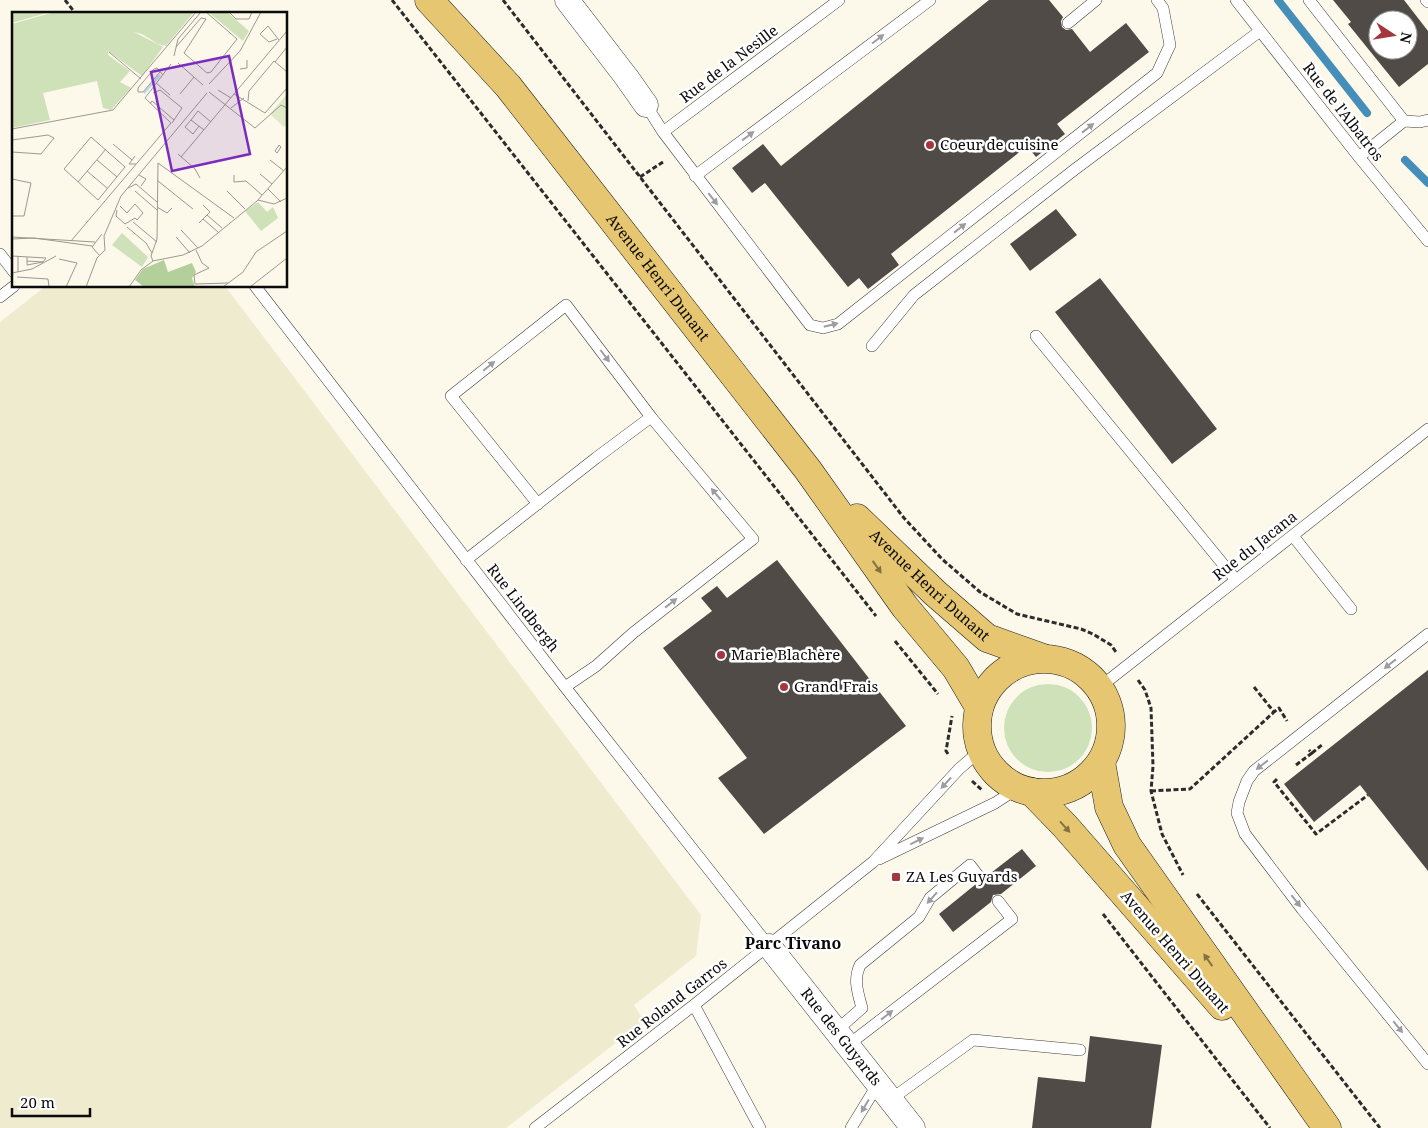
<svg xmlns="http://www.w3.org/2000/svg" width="1428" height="1128" font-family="'Noto Serif',serif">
	<rect width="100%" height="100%" fill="#fcf8ea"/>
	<!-- farmland -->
	<path fill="#eeebce" d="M 46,286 L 225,286 L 701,915 L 696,956 L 634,1005 L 644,1021 L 506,1128 L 0,1128 L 0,322 Z"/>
	<!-- green -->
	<path fill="#cfe1b9" d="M1004 728a44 44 0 1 1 88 0a44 44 0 1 1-88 0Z"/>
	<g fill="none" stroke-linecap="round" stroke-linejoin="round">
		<!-- stream -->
		<path stroke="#468eba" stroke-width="8" d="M 1278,0 L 1367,113
			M 1405,160 L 1428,183"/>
	</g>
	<!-- building -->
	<path fill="#514b48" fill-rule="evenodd" d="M 989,0 L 1049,0 L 1063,17 L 1061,21 L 1062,27 L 1066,30 L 1072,29 L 1090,52 L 1126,23 L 1149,52 L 1057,124 L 1065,134 L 1036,157 L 1027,146 L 891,254 L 899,265 L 868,289 L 859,278 L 848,287 L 765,183 L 752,193 L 732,168 L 763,144 L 781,166 Z
		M 1333,0 L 1404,0 L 1428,31 L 1428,64 L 1399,87 L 1348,24 L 1351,22 ZM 1378,20 L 1408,20 L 1408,50 L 1378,50 Z
		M 1056,209 L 1077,235 L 1030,271 L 1010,244 Z
		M 1100,278 L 1217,429 L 1172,464 L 1055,312 Z
		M 777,560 L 906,726 L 764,834 L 718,778 L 747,758 L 663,648 L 712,611 L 701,598 L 717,586 L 727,598 Z
		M 1428,670 L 1428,871 L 1360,785 L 1314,822 L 1284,784 Z
		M 1022,849 L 1036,866 L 1001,894 L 993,895 L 991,902 L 953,932 L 939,914 L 976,884 L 980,885 L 985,884 L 987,876 Z
		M 1090,1036 L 1162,1045 L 1151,1128 L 1032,1128 L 1038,1077 L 1085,1082 Z"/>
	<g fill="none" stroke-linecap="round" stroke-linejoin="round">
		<defs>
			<path id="service" d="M 1236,0 L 1359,157 L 1428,241
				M 1309,0 L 1404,121 L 1420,122 L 1428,120
				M 1426,0 L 1428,2
				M 1068,23 L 1096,0
				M 646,105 L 663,132 L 839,0
				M 663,132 L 810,325 L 823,328 L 838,324 L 1157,73 L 1170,45 L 1163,8 L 1157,0
				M 1359,157 L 1404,121
				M 695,176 L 930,0
				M 0,254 L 14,272
				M 255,286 L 565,687 L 769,946
				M 0,297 L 14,286
				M 1036,336 L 1236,580
				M 872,346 L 914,295 L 1074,170 L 1260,31
				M 538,504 L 451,396 L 566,305 L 651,417
				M 1293,536 L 1351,609
				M 466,560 L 596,458 L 651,417 L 753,539 L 633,633 L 596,666 L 565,687
				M 1428,634 L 1254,771 L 1247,781 L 1239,802 L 1237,813 L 1245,834 L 1302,909 L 1428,1064
				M 1100,687 L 1428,429
				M 879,859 L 995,803 L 1018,788
				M 694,1005 L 760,1128
				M 837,1030 L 862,1008 C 858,993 853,980 860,965 L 919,917 L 930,898 L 970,865 L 980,878
				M 848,1045 L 1012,919 L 998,901
				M 890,1100 L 973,1040 L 1080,1050
				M 535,1128 L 694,1005 L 873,862 L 959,769 L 981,750
				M 851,1128 L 878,1084"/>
			<g id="minor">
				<path d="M 567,0 L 627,78 L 646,105"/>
				<path id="s1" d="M 769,946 L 913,1128"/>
			</g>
			<g id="primary">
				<path id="s2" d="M 429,0 L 508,86 L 808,470 L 905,607 L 956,668 L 979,707"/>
				<path id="s3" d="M 857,518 L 935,593 L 987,638 L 1043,658"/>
				<circle cx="1044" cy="726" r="67"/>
				<path d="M 1101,762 L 1109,807 L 1127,845 L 1327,1128"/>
				<path d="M 1032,792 L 1065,826 L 1222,1006"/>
			</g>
		</defs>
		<!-- service casing -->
		<use href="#service" stroke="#3d3d3d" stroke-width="12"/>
		<!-- minor casing -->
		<use href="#minor" stroke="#3d3d3d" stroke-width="25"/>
		<!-- primary casing -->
		<use href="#primary" stroke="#1b1b1b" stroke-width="29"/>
		<!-- path -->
		<path stroke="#2c2c2c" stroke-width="3" stroke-dasharray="5 2.5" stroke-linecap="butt" d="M 65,0 L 76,14
			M 392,0 L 876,616
			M 503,0 L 904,518 L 942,559 L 980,592 L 1017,614 L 1081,629 L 1093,634 L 1111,645 L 1116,652
			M 640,177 L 663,162
			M 895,641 L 938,694
			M 1138,680 L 1145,690 L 1151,708 L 1153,766 L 1151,791 L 1162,834 L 1183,875
			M 1254,687 L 1274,712 L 1279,708 L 1287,721
			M 1312,753 L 1323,744
			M 948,754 L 946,751 L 952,716
			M 1296,765 L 1312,753 L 1309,750
			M 1277,779 L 1274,782 L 1316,834 L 1368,795
			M 972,781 L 982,790
			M 1151,791 L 1190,789 L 1274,712
			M 1197,894 L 1380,1128
			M 1103,914 L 1270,1128"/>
		<!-- service -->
		<use href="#service" stroke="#fff" stroke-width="11"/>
		<!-- minor -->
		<use href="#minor" stroke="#fff" stroke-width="24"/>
		<!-- primary -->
		<use href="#primary" stroke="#e6c670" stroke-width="28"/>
	</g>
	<!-- one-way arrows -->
	<defs><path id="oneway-solid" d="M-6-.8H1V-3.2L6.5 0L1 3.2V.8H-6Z" transform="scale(1.25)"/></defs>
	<g fill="#9d9d9d">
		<use href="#oneway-solid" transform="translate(878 39) rotate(-37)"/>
		<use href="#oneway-solid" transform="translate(1088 128) rotate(-38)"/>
		<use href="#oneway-solid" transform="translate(748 136) rotate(-37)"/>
		<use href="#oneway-solid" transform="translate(713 199) rotate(52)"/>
		<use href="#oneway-solid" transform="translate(960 228) rotate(-38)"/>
		<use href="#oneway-solid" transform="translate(831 325) rotate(-14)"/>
		<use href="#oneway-solid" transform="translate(605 356) rotate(53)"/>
		<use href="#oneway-solid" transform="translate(489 366) rotate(-39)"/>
		<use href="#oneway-solid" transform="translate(716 494) rotate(-130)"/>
		<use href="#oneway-solid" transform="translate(671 603) rotate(-38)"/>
		<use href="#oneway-solid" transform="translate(1390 664) rotate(142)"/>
		<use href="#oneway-solid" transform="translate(1262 765) rotate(142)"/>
		<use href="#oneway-solid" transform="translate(946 783) rotate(133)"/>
		<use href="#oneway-solid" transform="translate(917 841) rotate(-26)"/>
		<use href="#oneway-solid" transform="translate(932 898) rotate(132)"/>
		<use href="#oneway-solid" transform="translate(1296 901) rotate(52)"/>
		<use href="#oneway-solid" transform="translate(887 1015) rotate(-38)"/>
		<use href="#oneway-solid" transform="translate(1398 1027) rotate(51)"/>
		<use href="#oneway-solid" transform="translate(865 1106) rotate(121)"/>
	</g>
	<g fill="#837142">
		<use href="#oneway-solid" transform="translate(877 567) rotate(55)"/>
		<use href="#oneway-solid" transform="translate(1065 827) rotate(48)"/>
		<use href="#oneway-solid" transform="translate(1208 960) rotate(-125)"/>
	</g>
	<!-- markers -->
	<g fill="#a6363e" stroke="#fff" stroke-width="2">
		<circle cx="930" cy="145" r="5"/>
		<circle cx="721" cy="655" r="5"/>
		<circle cx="784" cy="687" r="5"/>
		<rect x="891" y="872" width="10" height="10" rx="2.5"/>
	</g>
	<g text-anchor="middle" stroke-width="5" stroke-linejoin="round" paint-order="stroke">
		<!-- street labels -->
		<g font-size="15" fill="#0a0a0a" stroke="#fff">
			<text transform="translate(729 64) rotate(-37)" y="5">Rue de la Nesille</text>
			<text transform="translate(1343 112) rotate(52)" y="5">Rue de l'Albatros</text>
			<text dy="5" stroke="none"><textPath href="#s2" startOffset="360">Avenue Henri Dunant</textPath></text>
			<text transform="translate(1255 546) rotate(-38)" y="5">Rue du Jacana</text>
			<text dy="5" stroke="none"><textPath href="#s3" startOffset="99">Avenue Henri Dunant</textPath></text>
			<text transform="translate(523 608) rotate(52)" y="5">Rue Lindbergh</text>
			<text transform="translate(1175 952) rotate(49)" y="5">Avenue Henri Dunant</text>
			<text transform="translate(672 1003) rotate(-38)" y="5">Rue Roland Garros</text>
			<text dy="5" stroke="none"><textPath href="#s1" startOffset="116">Rue des Guyards</textPath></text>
		</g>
		<!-- poi labels -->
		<g font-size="15" fill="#0a0a0a" stroke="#fff" text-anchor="start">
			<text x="940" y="150">Coeur de cuisine</text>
			<text x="731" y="660">Marie Blachère</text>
			<text x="794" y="692">Grand Frais</text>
			<text x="906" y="882">ZA Les Guyards</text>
		</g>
		<!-- neighbourhood labels -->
		<g font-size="16" font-weight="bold" fill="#0a0a0a" stroke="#fff">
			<text x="793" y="949">Parc Tivano</text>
		</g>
	</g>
	<!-- overview -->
	<g transform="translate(12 12)">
		<rect width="275" height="275" fill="#fcf8ea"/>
		<path d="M 0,0 L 38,0 L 0,11 ZM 42,0 L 182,0 L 154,34 L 146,32 L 130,22 L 122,20 L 151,35 L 130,64 L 96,39 L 96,43 L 118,59 L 108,70 L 119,76 L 99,98 L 91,96 L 85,69 L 31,81 L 38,108 L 0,116 L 0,12 ZM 196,0 L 215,0 L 237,19 L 231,29 ZM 246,190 L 255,200 L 261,195 L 266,206 L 249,219 L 233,199 ZM 110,221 L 136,245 L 130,255 L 100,233 Z" fill="#cfe1b9"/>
		<path d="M 152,248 L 156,260 L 180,251 L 184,260 L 180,266 L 183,275 L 132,275 L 123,268 L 131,257 Z" fill="#b4d09a"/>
		<path d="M 275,82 L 275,112 L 272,115 L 258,102 Z" fill="#dfeac9"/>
		<path fill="none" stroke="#b5d9ed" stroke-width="2.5" d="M 132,81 L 148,63"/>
		<path fill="none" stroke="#9b9990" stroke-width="1" d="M 217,0 L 224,7 L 237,7 L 240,0M 265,27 L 257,30 L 248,22 L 256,14 L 267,28M 164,35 L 189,6 L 194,7 L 172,41 L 195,61 L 199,60 L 225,27 L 194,0M 97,40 L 129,67M 162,44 L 166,27 L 189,0M 263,50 L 275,35M 166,51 L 191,73M 228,57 L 235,56 L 235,48M 148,60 L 131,80 L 126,80 L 126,76 L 142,57 L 145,56 L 151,63M 144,71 L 158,83M 197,72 L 228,39 L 249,0M 206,78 L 219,86M 197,80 L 243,116 L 269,93 L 275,96M 141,81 L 148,78 L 170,96 L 160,111M 168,82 L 182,65M 222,82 L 253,101 L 275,76M 236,89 L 237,79 L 262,49 L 275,60M 138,92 L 140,89 L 162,108M 219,96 L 232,86M 179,108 L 173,115 L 181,122 L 187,114M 0,117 L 101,98 L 184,0M 192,118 L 179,108 L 186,99 L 199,110M 79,125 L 113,155 L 86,188 L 52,157 ZM 0,128 L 36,123 L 42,126 L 29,142 L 0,140M 101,132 L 120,148M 267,133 L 269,135 L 265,141 L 263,139 ZM 166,142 L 183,157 L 188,166M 123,144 L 117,152 L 124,152M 169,145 L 275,19M 85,148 L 105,165M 258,148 L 272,159M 146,151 L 222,206M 75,159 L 95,176M 248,162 L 260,172M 127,163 L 134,167 L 129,174M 222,163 L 222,170 L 234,169 L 250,183M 0,167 L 19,171 L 12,204 L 0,204M 146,169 L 181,197M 66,170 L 94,137M 116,176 L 124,172 L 145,190M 256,177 L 269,190M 123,179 L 145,198M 215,179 L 233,197M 246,188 L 262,192 L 275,186M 145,195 L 155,201 L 160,196M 105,198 L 104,204 L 113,212 L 123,206 L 125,208 L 131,201 L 123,192 L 115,201 L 108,194M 195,203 L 210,216M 191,207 L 206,220M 121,210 L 145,230M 187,211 L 198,200 L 191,193M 115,215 L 134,231 L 140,241M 169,218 L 186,236M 0,225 L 83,230M 164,225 L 178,241M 0,227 L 22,226 L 80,234M 59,229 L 159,111 L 133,86 L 159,52M 184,238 L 190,251 L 197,256 L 182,263 L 183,272 L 216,271M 87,243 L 80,235 L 90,222M 0,244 L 34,246M 15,245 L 15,253 L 31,250M 47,247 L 65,251 L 54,275M 15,249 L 31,250 L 34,246M 141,249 L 139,244 L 145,227 L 146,151M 6,260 L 6,244M 0,261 L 20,257 L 44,244M 5,265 L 36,267 L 37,275M 74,275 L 85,246 L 93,238 L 92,224 L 109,184 L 195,81M 117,275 L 129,258 L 141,249 L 171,243 L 190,234 L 245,189 L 275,155M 211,275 L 231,260 L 244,240 L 275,219M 238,275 L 275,246"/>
		<path fill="#7b2cbf" fill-opacity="0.15" stroke="#7b2cbf" stroke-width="2.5" d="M 217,44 L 238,142 L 160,159 L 139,60 Z"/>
		<rect width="275" height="275" fill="none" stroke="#0a0a0a" stroke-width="2.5"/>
	</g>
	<!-- north arrow -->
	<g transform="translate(1393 35) rotate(102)"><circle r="24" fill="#ffffff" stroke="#9d9d9d"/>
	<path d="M0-4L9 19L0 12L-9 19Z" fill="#a6363e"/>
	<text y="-8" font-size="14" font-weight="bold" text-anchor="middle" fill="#0a0a0a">N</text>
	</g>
	<!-- scale -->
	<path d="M12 1108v8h78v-8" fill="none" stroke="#0a0a0a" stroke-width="2.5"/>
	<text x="20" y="1108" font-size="15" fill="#0a0a0a" stroke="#ffffff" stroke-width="4" paint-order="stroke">20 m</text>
</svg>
